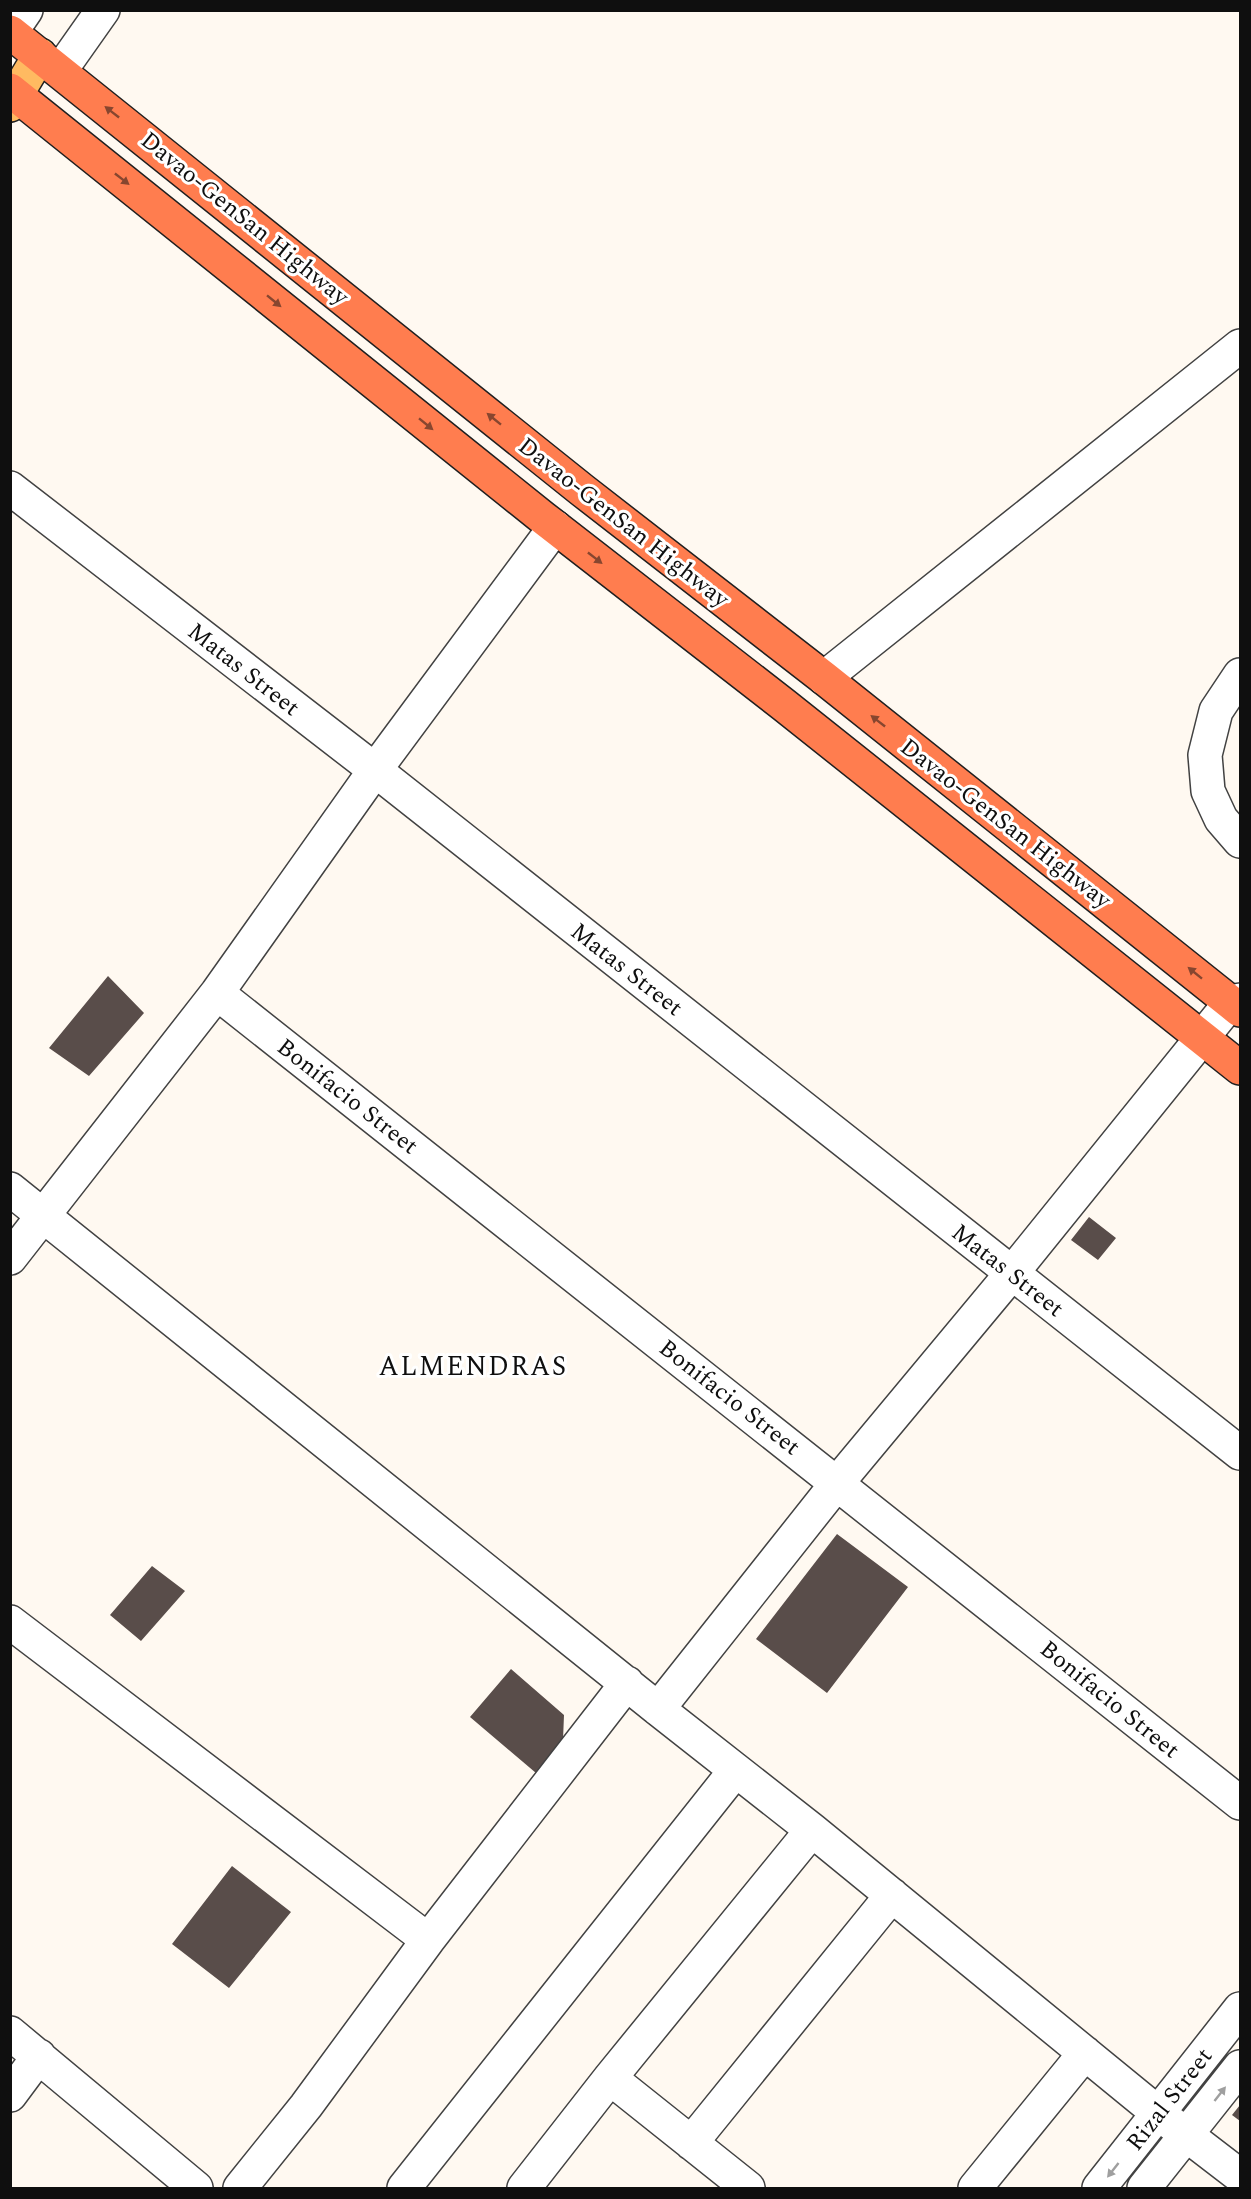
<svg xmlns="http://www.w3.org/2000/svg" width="1251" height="2199" font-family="Spectral,serif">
	<rect width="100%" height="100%" fill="#fff9f1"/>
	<!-- building -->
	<path fill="#594d4a" d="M 108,976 L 144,1013 L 89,1076 L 49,1048 Z
		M 1089,1217 L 1116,1238 L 1098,1260 L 1071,1240 Z
		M 837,1534 L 908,1587 L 827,1693 L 756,1639 Z
		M 152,1566 L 185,1591 L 141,1641 L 110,1615 Z
		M 511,1669 L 564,1715 L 563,1740 L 536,1773 L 470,1717 Z
		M 232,1866 L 291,1912 L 229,1988 L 172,1944 Z
		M 1240,2105 L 1240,2121 L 1232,2115 Z"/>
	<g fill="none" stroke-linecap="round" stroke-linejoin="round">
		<defs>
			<path id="minor" d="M 11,32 L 26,10
				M 60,71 L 103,10
				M 10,488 L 375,770 L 1240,1453
				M 1240,675 L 1216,711 L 1205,755 L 1208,791 L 1221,819 L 1240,841
				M 824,678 L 1240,346
				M 217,993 L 1240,1803
				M 10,1189 L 658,1709 L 812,1830 L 1158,2113 L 1240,2176
				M 10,1258 L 217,993 L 375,770 L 555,527
				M 10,1622 L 428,1940
				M 658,1709 L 838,1482 L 1012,1273 L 1231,1002 L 1240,1000
				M 10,2033 L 196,2188
				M 610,2078 L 748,2188
				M 10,2095 L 39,2056
				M 691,2143 L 892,1895
				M 240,2188 L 306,2106 L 428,1940 L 627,1683
				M 404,2188 L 735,1771
				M 524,2188 L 610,2078 L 812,1830
				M 975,2188 L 1085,2053
				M 1099,2188 L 1240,2009
				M 1144,2188 L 1240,2067"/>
			<path id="major" d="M 10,105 L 40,55"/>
			<path id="highway" d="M 10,32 L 582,490 L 824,678 L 1240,1010
				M 10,90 L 542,517 L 784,705 L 1240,1068"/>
		</defs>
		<!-- minor casing -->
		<use href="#minor" stroke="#424242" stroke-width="36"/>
		<!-- major casing -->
		<use href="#major" stroke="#202020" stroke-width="36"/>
		<!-- highway casing -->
		<use href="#highway" stroke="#202020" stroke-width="36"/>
		<!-- minor -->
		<use href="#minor" stroke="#fff" stroke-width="33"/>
		<!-- major -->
		<use href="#major" stroke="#ffba61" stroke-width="33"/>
		<!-- highway -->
		<use href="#highway" stroke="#ff7d4f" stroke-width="33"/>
	</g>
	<!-- one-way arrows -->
	<defs><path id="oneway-solid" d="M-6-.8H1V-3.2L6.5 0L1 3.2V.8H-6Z" transform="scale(1.5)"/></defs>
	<g fill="#87462f">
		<use href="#oneway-solid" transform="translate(112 112) rotate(-142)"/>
		<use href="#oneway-solid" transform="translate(122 179) rotate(38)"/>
		<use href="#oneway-solid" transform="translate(274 301) rotate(39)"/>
		<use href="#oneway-solid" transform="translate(494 419) rotate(-141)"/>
		<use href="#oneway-solid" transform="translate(426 424) rotate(39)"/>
		<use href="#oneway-solid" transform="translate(595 558) rotate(38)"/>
		<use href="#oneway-solid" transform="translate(878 721) rotate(-142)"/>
		<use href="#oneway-solid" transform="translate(1195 973) rotate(-141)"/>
	</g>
	<g fill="#9f9f9f">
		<use href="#oneway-solid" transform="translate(1220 2094) rotate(-52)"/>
		<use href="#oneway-solid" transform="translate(1113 2170) rotate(128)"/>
	</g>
	<g text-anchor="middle" stroke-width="6" stroke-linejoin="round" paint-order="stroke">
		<!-- street labels -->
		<g font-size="24" fill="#0f0f0f" stroke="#fff">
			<text transform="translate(245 218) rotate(39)" y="8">Davao-GenSan Highway</text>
			<text transform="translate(624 522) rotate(38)" y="8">Davao-GenSan Highway</text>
			<text transform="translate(244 669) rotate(38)" y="8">Matas Street</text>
			<text transform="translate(1006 823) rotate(38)" y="8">Davao-GenSan Highway</text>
			<text transform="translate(627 969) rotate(38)" y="8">Matas Street</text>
			<text transform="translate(348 1096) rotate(38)" y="8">Bonifacio Street</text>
			<text transform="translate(1008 1270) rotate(38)" y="8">Matas Street</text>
			<text transform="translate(730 1397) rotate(38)" y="8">Bonifacio Street</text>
			<text transform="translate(1110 1699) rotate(39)" y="8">Bonifacio Street</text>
			<text transform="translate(1169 2099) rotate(-52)" y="8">Rizal Street</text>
		</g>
		<!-- quarter labels -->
		<g font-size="27" letter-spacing="1.5" fill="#0f0f0f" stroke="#fff">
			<text x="473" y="1375">ALMENDRAS</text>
		</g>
	</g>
	<!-- border -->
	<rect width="1251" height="2199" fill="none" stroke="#0f0f0f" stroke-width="24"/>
</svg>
